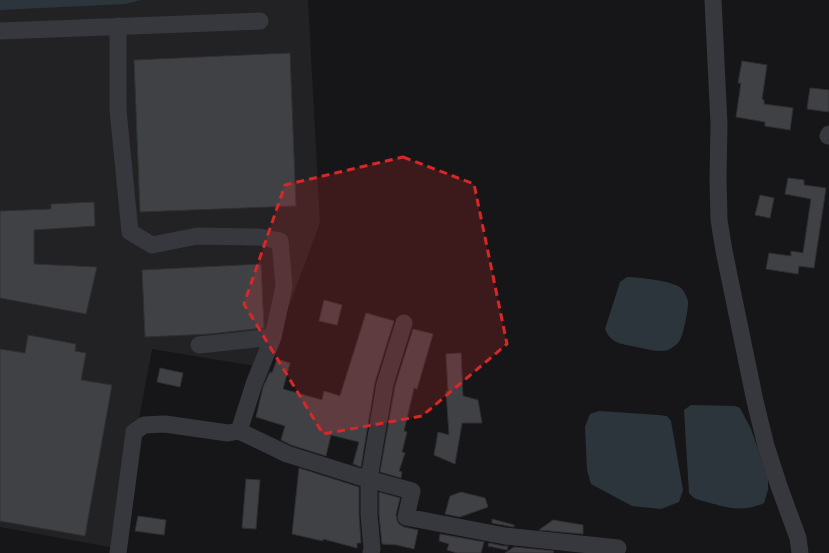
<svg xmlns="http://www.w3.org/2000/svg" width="829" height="553" font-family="'PT Sans Narrow',sans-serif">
	<rect width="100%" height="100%" fill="#161618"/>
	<!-- built -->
	<path fill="#222225" d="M 0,0 L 308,0 L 320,223 L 266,368 L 152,349 L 115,548 L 0,527 Z"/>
	<!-- water -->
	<path fill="#2c353c" d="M 0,0 L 141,0 L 125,4 L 0,10 Z
		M 627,277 C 638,277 673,281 681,288 C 684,291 687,297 688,301 C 689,307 683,336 680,340 C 678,344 672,348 668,350 C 657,353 643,348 632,346 C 620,344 610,342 605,329 L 620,282 Z
		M 691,405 L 735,406 L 740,408 L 751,429 L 768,478 L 768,490 L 764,503 C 739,514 723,506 699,500 L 694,498 L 689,493 L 684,410 Z
		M 599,411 L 659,415 L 667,416 L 671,421 L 683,490 L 679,502 L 661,509 L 632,506 L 591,484 L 587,470 L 585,427 L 590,414 Z"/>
	<!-- building -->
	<path fill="#404145" stroke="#303034" d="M 290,53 L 296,206 L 140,212 L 134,60 Z
		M 742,61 L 767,65 L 762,99 L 764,100 L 764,104 L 793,108 L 790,130 L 765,126 L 765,122 L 736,117 L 741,83 L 738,83 Z
		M 810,88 L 829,90 L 829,112 L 807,109 Z
		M 788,178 L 804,180 L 804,185 L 826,188 L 814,268 L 799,266 L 798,274 L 766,269 L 769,253 L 791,256 L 791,251 L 803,253 L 811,199 L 785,194 Z
		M 760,195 L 774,198 L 770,218 L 755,215 Z
		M 94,202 L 95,226 L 34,230 L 34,264 L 97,267 L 86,314 L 0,298 L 0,211 L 51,209 L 51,204 Z
		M 261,264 L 264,328 L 210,334 L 145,337 L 142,270 Z
		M 324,300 L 342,305 L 337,325 L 319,321 Z
		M 366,313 L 394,321 L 375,382 L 361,467 L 353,464 L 359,442 L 331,435 L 326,456 L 291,445 L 281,440 L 285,426 L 256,417 L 263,387 L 270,372 L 272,373 L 277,359 L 290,363 L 283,389 L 322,400 L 324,391 L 340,396 Z
		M 413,329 L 433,334 L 417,389 L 414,388 L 404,431 L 407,432 L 402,452 L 405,453 L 399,471 L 402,472 L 401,478 L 380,472 L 395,386 Z
		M 28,335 L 76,344 L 75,351 L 86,353 L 81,380 L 112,385 L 85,536 L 0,521 L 0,349 L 25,353 Z
		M 461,353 L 463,396 L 478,400 L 482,423 L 462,423 L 455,464 L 434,455 L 438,432 L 449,435 L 446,391 L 448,391 L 446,354 Z
		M 160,368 L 183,373 L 180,387 L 157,382 Z
		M 299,468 L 359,487 L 359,515 L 361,543 L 357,543 L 357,548 L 323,539 L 323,541 L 292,534 Z
		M 246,479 L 260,480 L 256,529 L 242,528 Z
		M 379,492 L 400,498 L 396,515 L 397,520 L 399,524 L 404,527 L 418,530 L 414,549 L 397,545 L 382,544 L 379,514 Z
		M 461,492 L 485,498 L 488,507 L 460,517 L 445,514 L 450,496 Z
		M 138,516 L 166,520 L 164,535 L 135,531 Z
		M 492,519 L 514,525 L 514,527 L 492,523 Z
		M 553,520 L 583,525 L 583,534 L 539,530 Z
		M 440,534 L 484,542 L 481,553 L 457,553 L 447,550 L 449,544 L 439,541 Z
		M 489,543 L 503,546 L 508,546 L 507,550 L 488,546 Z
		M 514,547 L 554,551 L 553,553 L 505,553 Z"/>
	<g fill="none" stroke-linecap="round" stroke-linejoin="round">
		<!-- minor -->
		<path stroke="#37383d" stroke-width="17" d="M 713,0 L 719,124 L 718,178 L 719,220 L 724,251 L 755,401 L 766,446 L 779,486 L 798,538 L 800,553
			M 118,26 L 118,110 L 130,232 L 152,245 L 197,236 L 260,237 L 280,241 L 284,286 L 273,337 L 199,345
			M 0,31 L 260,21
			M 828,136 L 829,134
			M 239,431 L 254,384 L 273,337
			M 118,553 L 134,432 L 144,425 L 165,424 L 228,433 L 239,431 L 287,454 L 357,476 L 412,491 L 406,517 L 505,536 L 618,548
			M 371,553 L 372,549 L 369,514 L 369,479 L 385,384 L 404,323"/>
	</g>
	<!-- marked area -->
	<path fill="#d62828" fill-opacity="0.2" stroke="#d62828" stroke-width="3" stroke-dasharray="8 5" stroke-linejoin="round" d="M 403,157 L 474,184 L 507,344 L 422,416 L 323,434 L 244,304 L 285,185 Z"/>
</svg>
